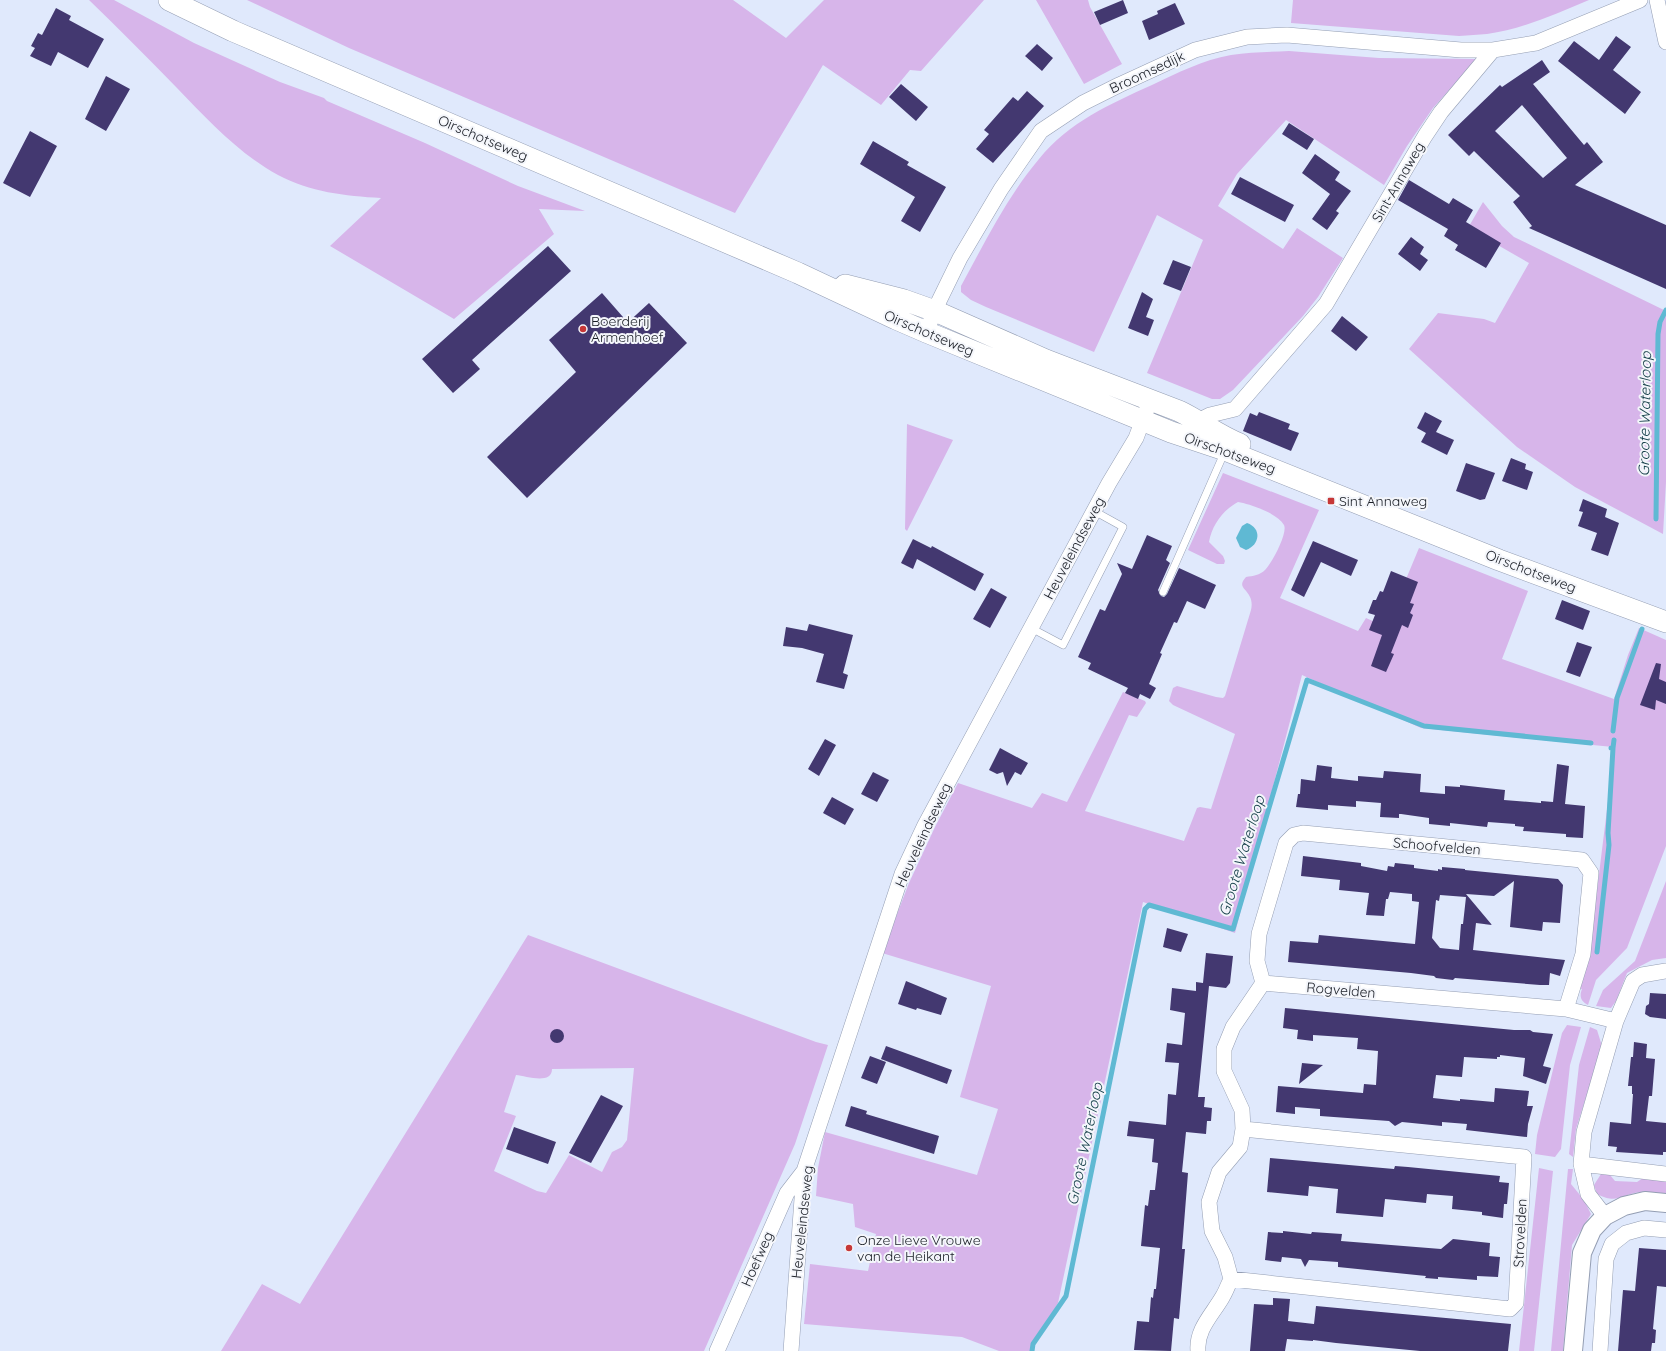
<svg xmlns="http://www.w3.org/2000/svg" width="1666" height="1351" font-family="Quicksand,sans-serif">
	<rect width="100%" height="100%" fill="#e0e9fc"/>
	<!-- green -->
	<path fill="#d7b5ea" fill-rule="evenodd" d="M 89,0 L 114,0 L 194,43 L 280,82 L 324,98 L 327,101 L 425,143 L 518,186 L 585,211 L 539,209 L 554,234 L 454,319 L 330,246 L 381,198 C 345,196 310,192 278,175 C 238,153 208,120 177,88 C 148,58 119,29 89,0 Z
		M 247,0 L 733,0 L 786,38 L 824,0 L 984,0 L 921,71 L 910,70 L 881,105 L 823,65 L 735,213 L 349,48 Z
		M 1036,0 L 1088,0 L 1090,7 L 1122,64 L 1084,84 Z
		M 1293,0 L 1589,0 C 1556,14 1523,29 1487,34 C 1478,35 1469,35 1459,36 L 1291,23 Z
		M 1289,51 L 1379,58 L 1477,59 L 1433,108 L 1407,146 L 1384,185 L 1286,120 L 1237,174 L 1218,206 L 1283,249 L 1297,228 L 1343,258 L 1318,297 L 1303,316 L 1233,390 L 1220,399 L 1212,399 L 1147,373 L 1203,240 L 1157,215 L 1094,352 L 986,307 L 971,300 L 961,292 L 961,286 C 985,242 1007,197 1039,159 C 1069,122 1110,104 1152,85 C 1177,73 1203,60 1231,55 C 1250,52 1270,52 1289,51 Z
		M 1483,202 L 1502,226 L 1514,237 L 1666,311 L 1666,482 L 1663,534 L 1575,487 L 1517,447 L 1409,349 L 1438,313 L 1484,319 L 1495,323 L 1529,263 L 1468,228 Z
		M 907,424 L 953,440 L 907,531 L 905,529 Z
		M 1223,473 L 1319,510 L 1280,598 L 1358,631 L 1366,618 L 1386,627 L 1419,548 L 1528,591 L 1502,659 L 1614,699 L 1628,655 L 1639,628 L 1666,640 L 1666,846 L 1627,948 L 1596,980 L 1588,1005 C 1581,1001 1579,997 1582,989 L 1578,988 L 1589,955 L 1610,785 L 1613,747 L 1421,728 L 1302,675 L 1235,933 L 1143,902 L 1058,1303 L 1031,1351 L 999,1351 L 962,1337 L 804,1324 L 810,1264 L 868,1271 L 876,1234 L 855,1227 L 853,1204 L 816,1196 L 818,1168 L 825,1132 L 977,1175 L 998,1109 L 960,1097 L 991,986 L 882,953 L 909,883 L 935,827 L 958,783 L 1032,808 L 1042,793 L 1067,802 L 1123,692 L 1145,701 L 1146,703 L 1137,717 L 1129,715 L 1085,811 L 1184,841 L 1197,808 L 1200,807 L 1211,809 L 1235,734 L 1173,705 L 1169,701 L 1173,688 L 1177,686 L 1216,697 L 1223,698 L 1225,696 L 1251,610 C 1252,606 1252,601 1250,597 C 1246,588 1237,587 1246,577 C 1253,576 1260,575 1265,570 C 1272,563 1288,533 1284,525 C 1277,513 1250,504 1238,502 C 1223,510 1212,525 1209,542 L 1223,556 L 1225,561 L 1224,564 L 1217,564 L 1188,550 Z
		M 1666,881 L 1666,958 L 1652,960 L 1627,973 L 1616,1001 L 1611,1008 L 1596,1006 L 1603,990 L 1635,961 Z
		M 528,935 L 816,1042 L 828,1045 L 795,1144 L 704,1351 L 221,1351 L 262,1284 L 300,1304 ZM 634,1068 L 627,1140 L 622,1147 L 612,1152 L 602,1172 L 569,1155 L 546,1193 L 537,1191 L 494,1171 L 516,1116 L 504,1112 L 516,1075 C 526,1076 552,1085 552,1069 Z
		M 1567,1025 L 1581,1027 L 1570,1065 L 1561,1149 L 1555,1157 L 1535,1154 L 1537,1135 L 1562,1033 Z
		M 1590,1027 L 1597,1030 L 1602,1046 L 1576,1129 L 1573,1157 L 1569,1154 L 1579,1065 Z
		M 1539,1168 L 1553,1171 L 1534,1351 L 1519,1351 Z
		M 1568,1169 L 1573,1169 L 1571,1184 L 1584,1200 L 1591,1214 L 1572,1245 L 1563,1351 L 1551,1351 Z
		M 1601,1174 L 1610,1175 L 1615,1181 L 1637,1182 L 1643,1178 L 1666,1181 L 1666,1194 C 1658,1193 1648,1191 1640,1192 C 1621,1194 1618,1205 1597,1194 L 1594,1185 Z"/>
	<!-- water -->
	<path fill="#5fb9d3" d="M 1247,523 C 1262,528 1260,545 1246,550 L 1240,547 L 1236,538 L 1242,526 Z"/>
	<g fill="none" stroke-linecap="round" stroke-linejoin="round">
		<!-- stream -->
		<path stroke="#5fb9d3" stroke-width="5" d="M 1656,519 L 1658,334 L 1660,322 L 1666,310
			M 1613,731 L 1617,698 L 1642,629
			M 1611,748 L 1613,748 L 1614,740
			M 1597,952 L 1609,845 L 1608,833 L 1613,748
			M 1032,1351 L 1033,1344 L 1066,1296 L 1145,909 L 1149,905 L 1233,929 L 1307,680 L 1424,726 L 1591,743"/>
	</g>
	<!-- building -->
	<path fill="#433870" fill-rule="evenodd" d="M 1123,0 L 1128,13 L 1100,25 L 1094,12 Z
		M 1175,3 L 1185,24 L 1149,40 L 1142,21 L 1158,14 L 1157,11 Z
		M 56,8 L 71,16 L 69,20 L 104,39 L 88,68 L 58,52 L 51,66 L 30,56 L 35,48 L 31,46 L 38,33 L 42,35 Z
		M 1616,36 L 1631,47 L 1613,70 L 1641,92 L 1625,114 L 1558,61 L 1574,41 L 1599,60 Z
		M 1037,44 L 1053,58 L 1042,71 L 1025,56 Z
		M 1542,60 L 1550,72 L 1533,84 L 1584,145 L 1587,142 L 1603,162 L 1575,185 L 1666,225 L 1666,289 L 1529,228 L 1532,226 L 1513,202 L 1520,196 L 1474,151 L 1469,156 L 1448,135 L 1500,85 L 1502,87 ZM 1522,105 L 1567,158 L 1543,178 L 1495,131 Z
		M 106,76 L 130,89 L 106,131 L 85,119 Z
		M 901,84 L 928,107 L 916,121 L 889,97 Z
		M 1027,91 L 1044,106 L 993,163 L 976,149 L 989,134 L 984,130 L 1013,97 L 1018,101 Z
		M 1289,123 L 1314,139 L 1307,150 L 1282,134 Z
		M 30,131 L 57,146 L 30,197 L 3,183 Z
		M 873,141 L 909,162 L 907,165 L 946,187 L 920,232 L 901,221 L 915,197 L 860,164 Z
		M 1315,154 L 1340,172 L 1335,180 L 1351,191 L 1336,211 L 1339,213 L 1327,230 L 1312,219 L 1330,194 L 1302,173 Z
		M 1240,177 L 1294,205 L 1285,222 L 1231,194 Z
		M 1409,180 L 1449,204 L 1453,198 L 1473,210 L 1466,222 L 1501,243 L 1486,268 L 1455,250 L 1458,245 L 1444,236 L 1448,229 L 1398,200 Z
		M 1411,237 L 1424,247 L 1420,254 L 1428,260 L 1420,271 L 1398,254 Z
		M 548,246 L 571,271 L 472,360 L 480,369 L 453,393 L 422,359 Z
		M 1173,260 L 1191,267 L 1181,291 L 1163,284 Z
		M 1142,292 L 1153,299 L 1146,317 L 1154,320 L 1148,336 L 1128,328 Z
		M 602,293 L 623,317 L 624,326 L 649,303 L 687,343 L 527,498 L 487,457 L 576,372 L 549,340 Z
		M 1342,316 L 1368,337 L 1356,351 L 1331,331 Z
		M 1259,412 L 1290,424 L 1288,429 L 1299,433 L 1291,451 L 1243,431 L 1250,413 L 1257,416 Z
		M 1425,412 L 1442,421 L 1436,432 L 1454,440 L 1447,455 L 1421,442 L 1426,433 L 1417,428 Z
		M 1511,458 L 1526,464 L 1525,469 L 1533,472 L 1527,490 L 1502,481 Z
		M 1466,463 L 1495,473 L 1485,499 L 1480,500 L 1456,491 Z
		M 1583,499 L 1607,509 L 1605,517 L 1619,523 L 1608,556 L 1591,550 L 1597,533 L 1578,526 L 1583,512 L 1579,511 Z
		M 1147,535 L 1172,546 L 1166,560 L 1170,563 L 1158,590 L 1161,596 L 1164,597 L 1167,594 L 1179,568 L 1216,585 L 1205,609 L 1187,601 L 1177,623 L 1174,622 L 1160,653 L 1162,654 L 1149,684 L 1156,688 L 1150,699 L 1140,694 L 1138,699 L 1125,693 L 1128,688 L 1088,669 L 1091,663 L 1078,657 L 1100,609 L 1105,611 L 1122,574 L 1117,563 L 1132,569 Z
		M 913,539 L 931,548 L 932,546 L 984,574 L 975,591 L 917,559 L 913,569 L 901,563 Z
		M 1313,541 L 1358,560 L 1351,576 L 1321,562 L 1304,597 L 1291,590 Z
		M 1391,571 L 1418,582 L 1410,603 L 1414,604 L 1410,613 L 1413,615 L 1408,628 L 1402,625 L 1391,653 L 1394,654 L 1386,672 L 1371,666 L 1382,635 L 1369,630 L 1375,615 L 1368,613 L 1373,600 L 1376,600 L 1380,591 L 1383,592 Z
		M 991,588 L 1007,597 L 990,628 L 973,619 Z
		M 1562,600 L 1590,611 L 1583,630 L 1555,619 Z
		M 809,624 L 853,635 L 843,673 L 848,675 L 844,689 L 816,682 L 824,654 L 802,648 L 783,646 L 786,627 L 807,631 Z
		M 1577,642 L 1592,647 L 1580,677 L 1566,672 Z
		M 1656,663 L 1661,664 L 1659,679 L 1666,682 L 1666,704 L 1656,700 L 1655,710 L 1640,705 Z
		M 825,739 L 836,745 L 819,776 L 808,769 Z
		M 1000,748 L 1028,763 L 1021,775 L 1015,772 L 1007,786 L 1003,772 L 997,774 L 989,770 Z
		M 1557,764 L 1569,766 L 1565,804 L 1585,806 L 1583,838 L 1566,837 L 1566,834 L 1523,831 L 1524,827 L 1515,826 L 1515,824 L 1488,822 L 1487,827 L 1450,823 L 1450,826 L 1429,824 L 1429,818 L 1401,814 L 1399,814 L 1399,818 L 1380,817 L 1381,803 L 1356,801 L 1356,807 L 1328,805 L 1328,810 L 1296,807 L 1298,794 L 1300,794 L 1301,779 L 1315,781 L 1317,765 L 1332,767 L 1331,778 L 1358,781 L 1358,776 L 1383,778 L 1384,771 L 1421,774 L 1420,792 L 1445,794 L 1445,786 L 1460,787 L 1460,785 L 1505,790 L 1504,800 L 1541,803 L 1541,801 L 1553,802 Z
		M 873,772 L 889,780 L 877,802 L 861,794 Z
		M 832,797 L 854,809 L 845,825 L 823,813 Z
		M 1303,856 L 1361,863 L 1361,866 L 1387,871 L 1388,866 L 1394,867 L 1395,863 L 1414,865 L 1414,868 L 1438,871 L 1438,869 L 1442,870 L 1442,867 L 1465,869 L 1465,870 L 1558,879 L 1563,885 L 1560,923 L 1543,922 L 1542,931 L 1510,927 L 1514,881 L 1494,896 L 1466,894 L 1492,925 L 1476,923 L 1473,950 L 1565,960 L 1560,976 L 1550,973 L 1549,985 L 1540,985 L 1455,978 L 1453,980 L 1436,978 L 1434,976 L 1411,973 L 1288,962 L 1290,941 L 1318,943 L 1319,935 L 1415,944 L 1419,902 L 1412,901 L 1412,894 L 1390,892 L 1388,899 L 1386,899 L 1384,916 L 1366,915 L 1369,893 L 1339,890 L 1340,880 L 1301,876 ZM 1440,895 L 1466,897 L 1463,924 L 1461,924 L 1459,950 L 1440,948 L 1432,938 L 1436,900 L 1439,901 Z
		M 1167,928 L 1188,934 L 1181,952 L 1163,947 Z
		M 1206,953 L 1233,956 L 1230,983 L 1226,988 L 1209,986 L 1198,1097 L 1205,1097 L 1204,1107 L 1212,1108 L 1211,1121 L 1207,1121 L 1206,1134 L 1186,1132 L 1182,1172 L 1188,1173 L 1182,1249 L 1185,1249 L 1179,1319 L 1174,1318 L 1171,1351 L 1134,1350 L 1137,1321 L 1149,1322 L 1151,1297 L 1153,1298 L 1154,1289 L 1156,1289 L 1160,1248 L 1141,1246 L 1145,1205 L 1148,1206 L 1150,1190 L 1155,1190 L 1158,1163 L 1152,1162 L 1154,1139 L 1127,1136 L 1129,1121 L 1166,1125 L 1168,1094 L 1176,1095 L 1179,1063 L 1165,1062 L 1167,1043 L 1182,1045 L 1185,1013 L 1170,1010 L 1172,988 L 1196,991 L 1196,982 L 1203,983 Z
		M 906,981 L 947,998 L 941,1015 L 917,1008 L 916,1010 L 898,1004 Z
		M 1650,993 L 1666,994 L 1666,1019 L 1650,1017 L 1645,1014 L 1646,1006 L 1649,1004 Z
		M 1285,1008 L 1514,1030 L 1530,1030 L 1533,1032 L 1553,1034 L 1543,1066 L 1551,1068 L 1546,1084 L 1523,1076 L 1525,1058 L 1500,1055 L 1500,1057 L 1497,1057 L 1497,1059 L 1464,1057 L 1462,1077 L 1436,1075 L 1433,1098 L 1460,1101 L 1460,1099 L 1494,1102 L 1495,1088 L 1529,1091 L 1527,1106 L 1533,1106 L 1528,1124 L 1527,1137 L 1466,1130 L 1467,1124 L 1442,1122 L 1442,1126 L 1402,1122 L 1395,1126 L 1389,1121 L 1320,1116 L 1320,1109 L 1295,1107 L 1295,1114 L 1276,1112 L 1278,1086 L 1363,1093 L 1364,1084 L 1376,1085 L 1378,1051 L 1357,1049 L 1358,1038 L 1313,1035 L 1313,1041 L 1297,1039 L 1298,1030 L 1283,1028 Z
		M550 1036a7 7 0 1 1 14 0a7 7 0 1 1-14 0Z
		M 1634,1042 L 1647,1044 L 1646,1058 L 1655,1059 L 1652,1096 L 1649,1096 L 1646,1121 L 1666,1123 L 1666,1152 L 1663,1152 L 1663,1155 L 1616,1152 L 1617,1147 L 1608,1146 L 1610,1122 L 1631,1124 L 1633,1094 L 1632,1094 L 1632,1086 L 1628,1086 L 1631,1057 L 1633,1057 Z
		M 886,1046 L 952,1070 L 947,1084 L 881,1059 Z
		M 870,1056 L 886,1062 L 877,1084 L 861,1078 Z
		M 1302,1063 L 1323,1065 L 1299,1084 Z
		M 601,1095 L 623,1106 L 591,1163 L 569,1153 Z
		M 851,1106 L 867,1111 L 866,1114 L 939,1136 L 934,1154 L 845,1126 Z
		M 514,1127 L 556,1142 L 548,1164 L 506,1149 Z
		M 1270,1158 L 1394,1169 L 1395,1166 L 1408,1167 L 1500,1176 L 1499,1182 L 1509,1183 L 1507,1204 L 1504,1204 L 1503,1218 L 1482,1215 L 1482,1212 L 1452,1209 L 1453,1196 L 1427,1194 L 1426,1203 L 1385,1199 L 1383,1217 L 1336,1213 L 1338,1189 L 1309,1186 L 1308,1196 L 1267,1192 Z
		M 1283,1231 L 1311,1234 L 1312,1232 L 1342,1234 L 1341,1241 L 1441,1249 L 1453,1239 L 1490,1243 L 1489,1256 L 1500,1257 L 1498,1277 L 1477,1276 L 1477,1280 L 1438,1277 L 1438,1279 L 1425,1278 L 1426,1276 L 1338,1267 L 1338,1262 L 1309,1260 L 1305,1267 L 1301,1259 L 1282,1257 L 1281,1262 L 1265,1260 L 1268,1232 L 1283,1233 Z
		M 1639,1248 L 1666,1250 L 1666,1287 L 1657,1286 L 1653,1329 L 1656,1330 L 1655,1343 L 1652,1343 L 1651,1351 L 1618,1351 L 1623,1290 L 1635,1291 Z
		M 1273,1298 L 1290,1299 L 1288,1321 L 1314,1324 L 1316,1306 L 1511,1324 L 1508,1351 L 1420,1351 L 1336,1343 L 1313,1340 L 1313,1341 L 1287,1339 L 1285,1351 L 1250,1351 L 1254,1304 L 1273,1305 Z"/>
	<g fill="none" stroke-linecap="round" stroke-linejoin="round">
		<defs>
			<path id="service" d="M 1163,592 L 1225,451
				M 1031,628 L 1063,645 L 1123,527 L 1094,511"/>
			<path id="minor" d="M 1657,0 L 1666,42
				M 926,332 L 939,301 L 960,258 L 1001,189 L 1041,131 L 1083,103 L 1119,85 L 1195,50 L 1247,37 L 1287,35 L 1461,50 L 1493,50 L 1536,43 L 1640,0
				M 1198,421 L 1210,415 L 1235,409 L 1326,304 L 1425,136 L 1441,112 L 1493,50
				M 1263,983 L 1257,961 L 1259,934 L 1286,843 L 1294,835 L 1303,833 L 1582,860 L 1591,873 L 1583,954 L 1566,1009
				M 1616,1021 L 1633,981 L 1642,975 L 1666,971
				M 1581,1164 L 1666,1174
				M 1231,1279 L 1510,1309 L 1516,1303 L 1524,1157 L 1243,1129
				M 717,1351 L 787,1193 L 804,1171
				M 791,1351 L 804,1171 L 902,874 L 925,825 L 1109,483 L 1136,438 L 1150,401
				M 1198,1351 C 1196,1329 1213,1314 1223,1296 C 1226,1291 1228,1285 1231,1279 L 1225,1257 L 1212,1231 L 1209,1202 L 1219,1172 L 1240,1147 L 1243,1129 L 1242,1110 L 1224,1071 L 1224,1049 L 1233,1027 L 1263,983 L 1566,1009 L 1616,1021 L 1584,1132 L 1581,1164 L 1588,1194 L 1605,1216
				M 1600,1351 L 1606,1259 L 1612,1244 L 1626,1233 L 1644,1228 L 1666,1230"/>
			<path id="tertiary" d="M 1573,1351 L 1582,1253 L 1592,1230 L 1605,1216 L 1624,1206 L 1645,1201 L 1666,1203"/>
			<path id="secondary" d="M 169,0 L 233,31 L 798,273 L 896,319 L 926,332 L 1171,432 L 1225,450 L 1499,560 L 1666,622
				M 845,285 L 904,300 L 935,311 L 1046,360 L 1179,411 C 1200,421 1219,436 1240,444"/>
		</defs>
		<!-- service casing -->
		<use href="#service" stroke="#949eb3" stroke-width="8"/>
		<!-- minor casing -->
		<use href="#minor" stroke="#949eb3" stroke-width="16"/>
		<!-- tertiary casing -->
		<use href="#tertiary" stroke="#949eb3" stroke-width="20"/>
		<!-- secondary casing -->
		<use href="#secondary" stroke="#949eb3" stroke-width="22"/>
		<!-- service -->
		<use href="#service" stroke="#fff" stroke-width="7"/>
		<!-- minor -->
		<use href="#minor" stroke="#fff" stroke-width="15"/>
		<!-- tertiary -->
		<use href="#tertiary" stroke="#fff" stroke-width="18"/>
		<!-- secondary -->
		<use href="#secondary" stroke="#fff" stroke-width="21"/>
	</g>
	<!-- markers -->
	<g fill="#c63737" stroke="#f4f6fb" stroke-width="1.5">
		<circle cx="583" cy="329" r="4"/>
		<rect x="1327" y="497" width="8" height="8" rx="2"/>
		<circle cx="849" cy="1248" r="4"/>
	</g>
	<g text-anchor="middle" stroke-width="4" stroke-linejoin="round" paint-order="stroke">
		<!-- street labels -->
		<g font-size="14" fill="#1a1e26" stroke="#f4f6fb">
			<text transform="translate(1147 72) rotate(-25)" y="5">Broomsedijk</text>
			<text transform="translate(483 138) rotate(23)" y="5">Oirschotseweg</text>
			<text transform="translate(1398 182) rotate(-60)" y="5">Sint-Annaweg</text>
			<text transform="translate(929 333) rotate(23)" y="5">Oirschotseweg</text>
			<text transform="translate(1230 453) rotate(20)" y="5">Oirschotseweg</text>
			<text transform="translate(1074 548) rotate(-62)" y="5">Heuveleindseweg</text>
			<text transform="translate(1531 571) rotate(21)" y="5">Oirschotseweg</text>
			<text transform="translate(923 835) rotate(-65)" y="5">Heuveleindseweg</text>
			<text transform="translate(1437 846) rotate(5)" y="5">Schoofvelden</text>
			<text transform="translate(1341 990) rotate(5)" y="5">Rogvelden</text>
			<text transform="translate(802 1222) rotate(-84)" y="5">Heuveleindseweg</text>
			<text transform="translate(1520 1233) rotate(-87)" y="5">Strovelden</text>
			<text transform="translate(757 1259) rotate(-66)" y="5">Hoefweg</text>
		</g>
		<!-- poi labels -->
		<g font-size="14" fill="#1a1e26" stroke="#f4f6fb" text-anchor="start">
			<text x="591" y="326">Boerderij<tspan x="591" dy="16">Armenhoef</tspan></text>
			<text x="1339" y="506">Sint Annaweg</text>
			<text x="857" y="1245">Onze Lieve Vrouwe<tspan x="857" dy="16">van de Heikant</tspan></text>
		</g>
		<!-- water labels -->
		<g font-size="15" font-style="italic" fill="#133d48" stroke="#f4f6fb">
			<text transform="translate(1645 414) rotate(-89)" y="5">Groote Waterloop</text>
			<text transform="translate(1242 856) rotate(-73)" y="5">Groote Waterloop</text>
			<text transform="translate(1085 1144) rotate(-78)" y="5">Groote Waterloop</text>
		</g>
	</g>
</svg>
